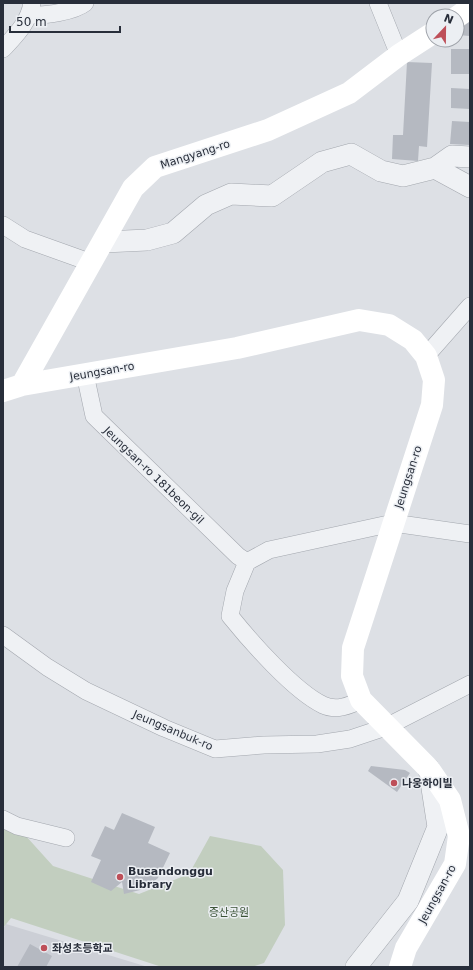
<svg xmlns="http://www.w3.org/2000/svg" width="473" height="970" font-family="'DejaVu Sans','Noto Sans KR',sans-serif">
	<rect width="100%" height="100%" fill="#dde0e5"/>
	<!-- built -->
	<path fill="#cccfd6" d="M 6,924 L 148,967 L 3,967 L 3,929 Z"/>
	<!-- green -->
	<path fill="#c2cebf" d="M 3,829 L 25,835 L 53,866 L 139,894 L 189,874 L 210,836 L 261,846 L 283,870 L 285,925 L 264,963 L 252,967 L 162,967 L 11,918 L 3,928 Z"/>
	<!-- building -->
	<path fill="#b5b9c1" d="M 470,18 L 470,36 L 457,35 L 457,27 Z
		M 451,49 L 470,49 L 470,74 L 451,74 Z
		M 407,62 L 432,63 L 427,147 L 419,146 L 418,161 L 392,159 L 393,135 L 403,135 Z
		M 451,88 L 470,89 L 470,109 L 451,108 Z
		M 452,121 L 470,122 L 470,145 L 450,144 Z
		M 371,766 L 405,770 L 410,773 L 397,792 L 368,771 Z
		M 122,813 L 155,827 L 148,843 L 170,853 L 158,878 L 151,884 L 140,890 L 124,894 L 122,882 L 111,891 L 91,882 L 101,860 L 91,856 L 105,826 L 114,830 Z
		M 30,944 L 52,956 L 46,967 L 17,967 Z"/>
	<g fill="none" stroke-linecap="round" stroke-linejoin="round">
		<defs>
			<path id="minor" d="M 378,3 L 399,55
				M 30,14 C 43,17 75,11 85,3
				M 3,49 C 16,35 29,22 32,3
				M 3,225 L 25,239 L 92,263
				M 426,356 L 470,306
				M 85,374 L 94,416 L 238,556 L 247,562
				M 3,635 L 47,667 L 86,691 L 164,728 L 215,749 L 264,745 L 317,744 L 350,739 L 386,727 L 470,684
				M 361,700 C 349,706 336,711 323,705 C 294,691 251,642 230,616 L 235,591 L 247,562 L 269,550 L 393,523 L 470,534
				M 3,819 L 17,826 L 66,838"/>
			<path id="tertiary" d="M 435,168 L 470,187
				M 104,242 L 147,240 L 173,233 L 206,205 L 231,194 L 272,196 L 322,162 L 351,154 L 381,171 L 403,176 L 435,168 L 452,156 L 470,157
				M 356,967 L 408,901 L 438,827 L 429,769"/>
		</defs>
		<!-- minor casing -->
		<use href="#minor" stroke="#a3a7ae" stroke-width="18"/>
		<!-- tertiary casing -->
		<use href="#tertiary" stroke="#a3a7ae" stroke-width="22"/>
		<!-- minor -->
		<use href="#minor" stroke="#eff1f4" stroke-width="17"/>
		<!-- tertiary -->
		<use href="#tertiary" stroke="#eff1f4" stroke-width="21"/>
		<!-- secondary -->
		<path stroke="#fff" stroke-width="22" d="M 457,17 L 470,8
			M 22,385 L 237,348 L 359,320 L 389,325 L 413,340 L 426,356 L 434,380 L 432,405 L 353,648 L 352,676 L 361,700 L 429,769 L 450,800 L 459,836 L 455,864 L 406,948 L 400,967
			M 3,391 L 22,385 L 133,188 L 155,167 L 268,130 L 349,93 L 399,55 L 433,33"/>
	</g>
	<!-- markers -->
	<g fill="#be4f59" stroke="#eceff3" stroke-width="1.5">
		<circle cx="394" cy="783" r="4"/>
		<circle cx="120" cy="877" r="4"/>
		<circle cx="44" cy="948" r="4"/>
	</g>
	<g text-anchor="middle" stroke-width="3" stroke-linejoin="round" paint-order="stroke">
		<!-- street labels -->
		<g font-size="11" fill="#282e3a" stroke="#eceff3">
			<text transform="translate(195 154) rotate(-18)" y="4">Mangyang-ro</text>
			<text transform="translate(102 371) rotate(-10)" y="4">Jeungsan-ro</text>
			<text transform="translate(154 475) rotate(44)" y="4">Jeungsan-ro 181beon-gil</text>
			<text transform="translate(408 477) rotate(-72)" y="4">Jeungsan-ro</text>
			<text transform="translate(173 730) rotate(23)" y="4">Jeungsanbuk-ro</text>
			<text transform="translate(437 894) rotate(-61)" y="4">Jeungsan-ro</text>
		</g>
		<!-- poi labels -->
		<g font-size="11" font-weight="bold" fill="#282e3a" stroke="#eceff3" text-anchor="start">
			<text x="402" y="787">나웅하이빌</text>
			<text x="128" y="875">Busandonggu<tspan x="128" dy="13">Library</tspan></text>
			<text x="52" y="952">좌성초등학교</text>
		</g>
		<!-- park labels -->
		<g font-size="11" fill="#3b5437" stroke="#eceff3">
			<text x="229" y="916">증산공원</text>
		</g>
	</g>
	<!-- border -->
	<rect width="473" height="970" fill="none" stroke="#282e3a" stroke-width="8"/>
	<!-- north arrow -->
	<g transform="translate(445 28) rotate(22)"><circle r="19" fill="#eceff3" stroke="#9ea2a9"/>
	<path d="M0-3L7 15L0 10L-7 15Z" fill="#be4f59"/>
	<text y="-6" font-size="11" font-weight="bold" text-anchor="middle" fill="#282e3a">N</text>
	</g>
	<!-- scale -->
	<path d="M10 26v6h110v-6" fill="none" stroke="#282e3a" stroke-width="2"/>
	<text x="16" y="26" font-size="12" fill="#282e3a" stroke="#eceff3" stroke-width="3" paint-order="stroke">50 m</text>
</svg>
